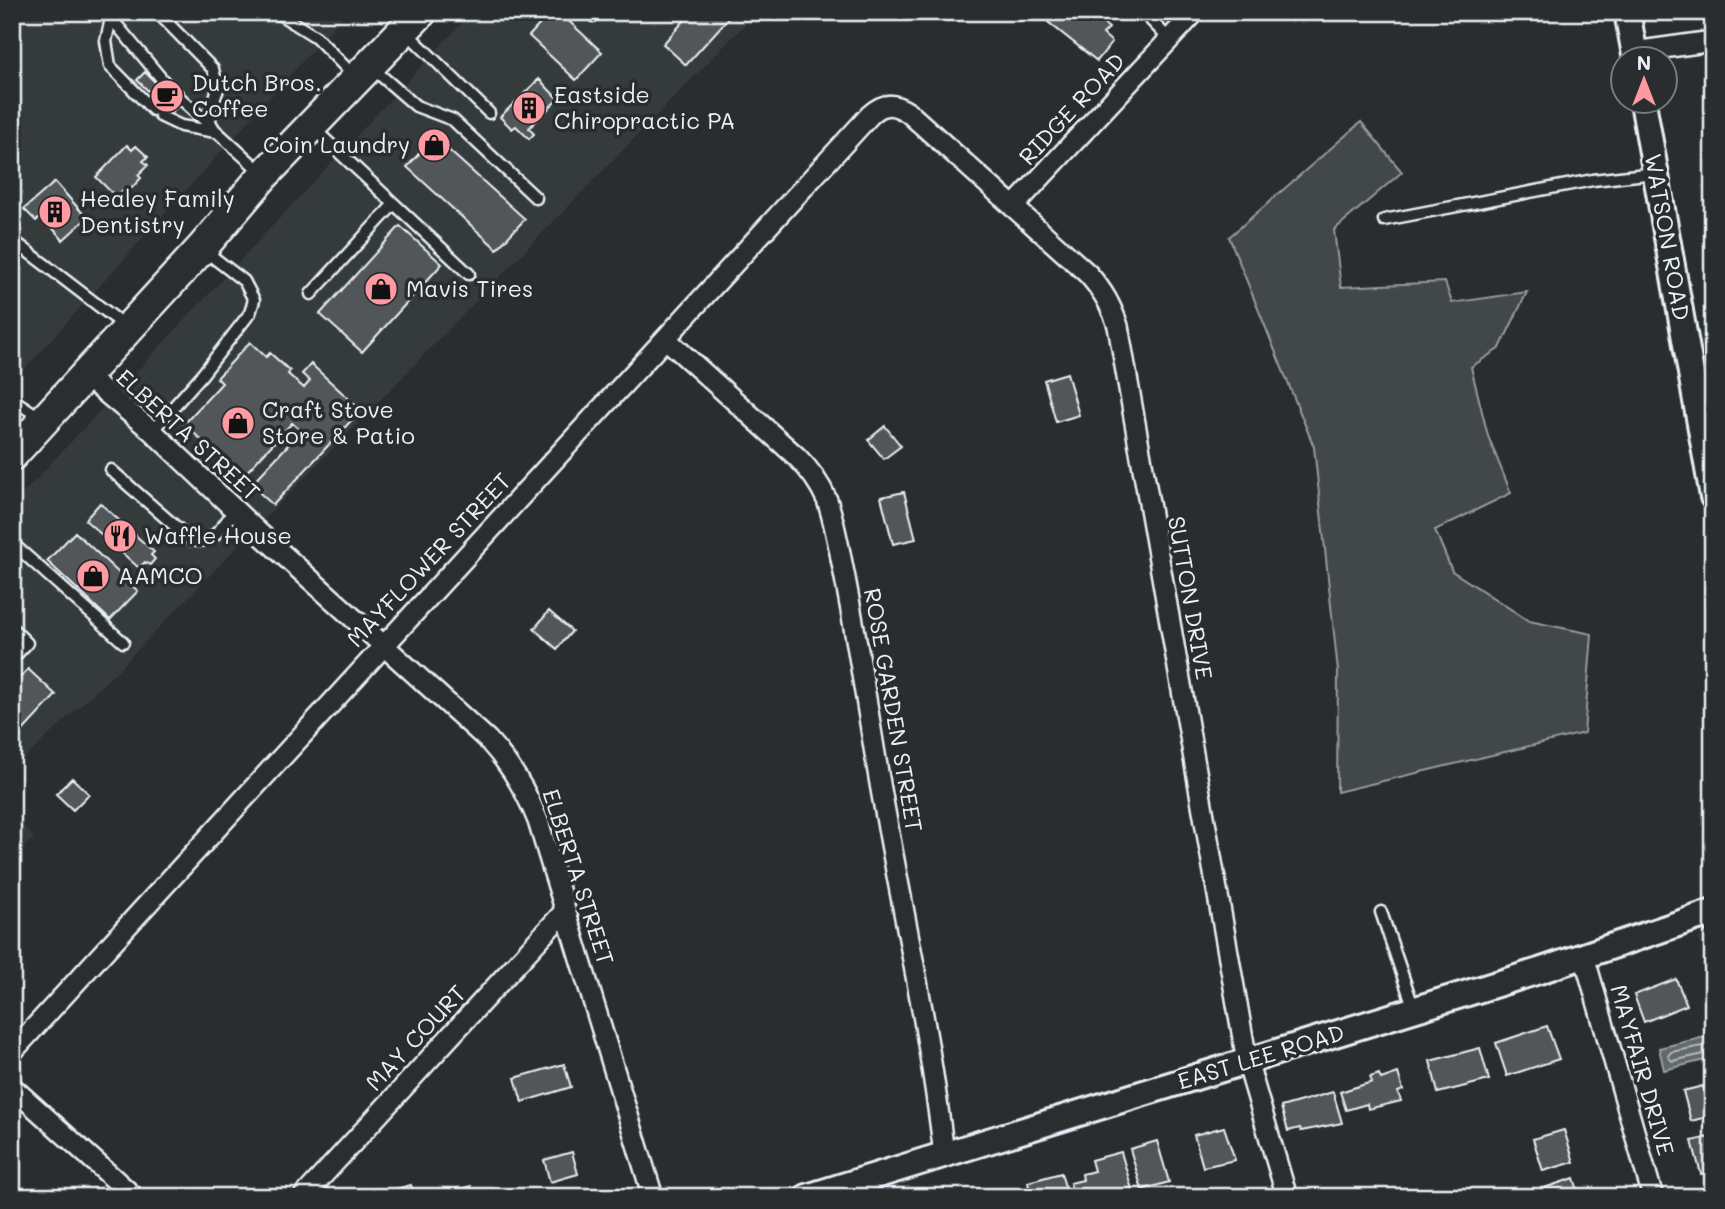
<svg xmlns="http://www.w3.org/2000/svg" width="1725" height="1209" font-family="Mali,sans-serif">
	<rect width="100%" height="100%" fill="#2a2d2e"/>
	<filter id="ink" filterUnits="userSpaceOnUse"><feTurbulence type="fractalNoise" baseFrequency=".0143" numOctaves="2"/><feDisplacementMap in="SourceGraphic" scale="14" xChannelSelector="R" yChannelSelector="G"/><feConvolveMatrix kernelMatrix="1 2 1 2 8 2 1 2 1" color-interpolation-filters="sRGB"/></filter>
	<g filter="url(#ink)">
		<!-- built -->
		<path fill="#363a3b" d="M 12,12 L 347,12 L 12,383 Z
			M 472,12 L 757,12 L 112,676 L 12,770 L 12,505 Z
			M 12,813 L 34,838 L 12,858 Z
			M 1713,932 L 1713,992 L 1699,938 Z"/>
		<!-- green -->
		<path fill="#424648" stroke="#959ca0" stroke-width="2" d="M 1361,122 L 1402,172 L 1334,230 L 1341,287 L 1445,282 L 1452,303 L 1527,292 L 1500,348 L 1471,367 L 1488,436 L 1511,493 L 1435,530 L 1452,571 L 1529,621 L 1592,634 L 1584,733 L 1337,792 L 1338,671 L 1314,447 L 1229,237 Z"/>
		<!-- water -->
		<path fill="#63686b" stroke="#989fa3" stroke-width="2" d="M 1709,1036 L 1713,1058 L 1664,1070 L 1659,1048 Z"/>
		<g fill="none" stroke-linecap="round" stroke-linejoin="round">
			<!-- shore -->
			<path stroke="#b3bac0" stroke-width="2" d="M 1713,1044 L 1671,1052 L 1668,1056 L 1672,1061 L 1713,1052"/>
		</g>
		<!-- building -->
		<path fill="#535759" stroke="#e8f1f8" stroke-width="2" d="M 551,12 L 559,12 L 602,52 L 576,80 L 529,36 Z
			M 692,12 L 734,12 L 686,65 L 663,44 Z
			M 1056,12 L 1073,12 L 1086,22 L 1092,14 L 1109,28 L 1103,34 L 1112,42 L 1097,61 L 1048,22 Z
			M 145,72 L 167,94 L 177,85 L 184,92 L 175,101 L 179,105 L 169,115 L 164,111 L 157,118 L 150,112 L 160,102 L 137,80 Z
			M 539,79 L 558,99 L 529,128 L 534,134 L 529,139 L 516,126 L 512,129 L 500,117 Z
			M 434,137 L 525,219 L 497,249 L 407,167 Z
			M 127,145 L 132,150 L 136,146 L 148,157 L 143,161 L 148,165 L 138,175 L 141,178 L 128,192 L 125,189 L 116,197 L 96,177 Z
			M 55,182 L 87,218 L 63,240 L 42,216 L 36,221 L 24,209 Z
			M 400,226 L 442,264 L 362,352 L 320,314 Z
			M 250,342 L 266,357 L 270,353 L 290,371 L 288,374 L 304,388 L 310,381 L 302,374 L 311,364 L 361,410 L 273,505 L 251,485 L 301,431 L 292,423 L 242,477 L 184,424 L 222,383 L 217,378 Z
			M 1067,373 L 1079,415 L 1056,422 L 1044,380 Z
			M 885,426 L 901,446 L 884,459 L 868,440 Z
			M 904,492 L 916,539 L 893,544 L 881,497 Z
			M 100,503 L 154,552 L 151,555 L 155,559 L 150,565 L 145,562 L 139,568 L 85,520 Z
			M 75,532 L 138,591 L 110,620 L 47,561 Z
			M 549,611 L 572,631 L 557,649 L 534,629 Z
			M 28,669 L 56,695 L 18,736 L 12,730 L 12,686 Z
			M 12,672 L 20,679 L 12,686 Z
			M 72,778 L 89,794 L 73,810 L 56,794 Z
			M 1676,979 L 1687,1005 L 1644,1022 L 1634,995 Z
			M 1547,1026 L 1559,1059 L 1507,1076 L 1496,1043 Z
			M 1480,1048 L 1489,1080 L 1438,1093 L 1430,1061 Z
			M 564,1064 L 571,1087 L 522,1102 L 515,1078 Z
			M 1398,1073 L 1403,1090 L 1398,1092 L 1401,1101 L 1368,1109 L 1367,1104 L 1346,1110 L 1340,1092 L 1372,1082 L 1370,1077 L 1379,1074 L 1381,1079 Z
			M 1703,1086 L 1711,1116 L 1691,1121 L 1683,1091 Z
			M 1333,1092 L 1342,1123 L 1301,1131 L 1300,1128 L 1288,1131 L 1281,1107 Z
			M 1224,1127 L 1235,1160 L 1203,1167 L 1194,1135 Z
			M 1564,1130 L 1574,1162 L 1543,1171 L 1533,1139 Z
			M 1713,1136 L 1713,1192 L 1711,1192 L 1706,1173 L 1701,1174 L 1692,1141 Z
			M 1157,1141 L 1169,1182 L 1142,1190 L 1130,1149 Z
			M 572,1152 L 578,1174 L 550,1182 L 544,1160 Z
			M 1121,1152 L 1133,1193 L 1118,1197 L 1073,1197 L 1070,1183 L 1083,1180 L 1082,1174 L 1094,1171 L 1091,1160 Z
			M 1061,1173 L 1068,1197 L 1003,1197 L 1002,1195 L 1029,1187 L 1028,1182 Z
			M 1574,1178 L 1580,1197 L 1547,1197 L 1544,1188 Z
			M 411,1185 L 415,1197 L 366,1197 Z
			M 471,1186 L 474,1197 L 444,1197 L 443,1194 Z"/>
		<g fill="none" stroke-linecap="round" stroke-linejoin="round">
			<defs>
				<path id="service" d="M 119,12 L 111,18 L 106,41 L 110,66 L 153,110
					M 157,12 L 213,69 L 218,89 L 211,109 L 210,122 L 216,132
					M 276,12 L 316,37 L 354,76
					M 589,12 L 593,16
					M 1143,12 L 1170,40
					M 111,18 L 171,90
					M 407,33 L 489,113
					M 371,67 L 416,106 L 453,120 L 536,198
					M 179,97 L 261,172
					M 160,116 L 181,126 L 216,132
					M 312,127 L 469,274
					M 1384,220 L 1593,180 L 1655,173
					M 12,248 L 18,244 L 125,326
					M 311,294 L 394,204
					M 12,399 L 41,418
					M 152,431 L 201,376 L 250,313 L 254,300 L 244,281 L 205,251
					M 111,470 L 191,540 C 214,545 222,526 235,510
					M 12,543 L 123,642
					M 12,628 L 27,643 L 12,659
					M 1381,912 L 1414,1009
					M 1706,915 L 1713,932"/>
				<path id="minor" d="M 1634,52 L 1713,41
					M 1013,207 L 1195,12
					M 666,339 L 797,457 C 809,469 820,484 827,500 C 835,523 839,549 844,573 C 857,639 867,706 878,772 C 900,900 929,1026 944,1155
					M 84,375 L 152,431 L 257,531 L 488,740 C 511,765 526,790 538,821 L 653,1197
					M 1584,956 L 1653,1197
					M 12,1052 L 870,115 C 884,102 893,103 909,113 L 1088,274 C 1103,291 1111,305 1118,326 L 1247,1061 L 1287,1197
					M 12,1087 L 134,1197
					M 303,1197 L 564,912"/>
				<path id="tertiary" d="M 1627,12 L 1636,60
					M 1643,102 L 1713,497
					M 807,1197 L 1539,971 L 1713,912"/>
				<path id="primary" d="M 12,455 L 202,248 L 264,175 L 421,12"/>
			</defs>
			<!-- service casing -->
			<use href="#service" stroke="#e8f1f8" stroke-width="15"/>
			<!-- minor casing -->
			<use href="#minor" stroke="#e8f1f8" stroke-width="24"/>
			<!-- tertiary casing -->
			<use href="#tertiary" stroke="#e8f1f8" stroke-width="30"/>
			<!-- primary casing -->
			<use href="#primary" stroke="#e8f1f8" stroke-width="35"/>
			<!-- service -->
			<use href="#service" stroke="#2a2d2e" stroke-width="10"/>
			<!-- minor -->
			<use href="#minor" stroke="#2a2d2e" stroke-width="19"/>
			<!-- tertiary -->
			<use href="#tertiary" stroke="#2a2d2e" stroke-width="24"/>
			<!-- primary -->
			<use href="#primary" stroke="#2a2d2e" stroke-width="30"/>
		</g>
	</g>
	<!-- icons -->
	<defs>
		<symbol id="cafe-disc" viewBox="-11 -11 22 22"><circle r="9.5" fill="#ff9aa2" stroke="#2a2d2e"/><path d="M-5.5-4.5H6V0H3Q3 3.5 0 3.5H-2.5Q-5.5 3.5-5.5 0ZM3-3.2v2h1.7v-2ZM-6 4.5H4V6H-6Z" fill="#111"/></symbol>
		<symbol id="building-disc" viewBox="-11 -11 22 22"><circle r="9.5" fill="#ff9aa2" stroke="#2a2d2e"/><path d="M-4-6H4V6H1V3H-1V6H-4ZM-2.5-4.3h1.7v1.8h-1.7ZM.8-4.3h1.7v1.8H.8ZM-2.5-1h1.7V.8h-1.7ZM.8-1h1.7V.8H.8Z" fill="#111"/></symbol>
		<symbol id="shop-disc" viewBox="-11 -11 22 22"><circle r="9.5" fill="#ff9aa2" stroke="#2a2d2e"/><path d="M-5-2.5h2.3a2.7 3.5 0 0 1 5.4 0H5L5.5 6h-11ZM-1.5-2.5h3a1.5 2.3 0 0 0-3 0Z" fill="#111"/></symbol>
		<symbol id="restaurant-disc" viewBox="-11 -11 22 22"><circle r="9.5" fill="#ff9aa2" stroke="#2a2d2e"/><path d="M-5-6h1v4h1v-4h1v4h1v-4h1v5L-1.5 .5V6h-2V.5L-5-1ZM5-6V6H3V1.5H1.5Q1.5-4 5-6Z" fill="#111"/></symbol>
	</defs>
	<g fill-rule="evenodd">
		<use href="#cafe-disc" x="148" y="77" width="38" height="38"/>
		<use href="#building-disc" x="510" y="89" width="38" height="38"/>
		<use href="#shop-disc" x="415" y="126" width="38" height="38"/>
		<use href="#building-disc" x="36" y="193" width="38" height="38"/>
		<use href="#shop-disc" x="362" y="270" width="38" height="38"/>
		<use href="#shop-disc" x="219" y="404" width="38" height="38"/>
		<use href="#restaurant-disc" x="101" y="517" width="38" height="38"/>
		<use href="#shop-disc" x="74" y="557" width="38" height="38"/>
	</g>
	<g text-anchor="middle" stroke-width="7" stroke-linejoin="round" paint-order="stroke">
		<!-- poi labels -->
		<g font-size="23" fill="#e8f1f8" stroke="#2a2d2e" text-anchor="start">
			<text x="192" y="91">Dutch Bros.<tspan x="192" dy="26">Coffee</tspan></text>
			<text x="554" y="103">Eastside<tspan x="554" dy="26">Chiropractic PA</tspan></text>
			<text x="410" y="153" text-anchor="end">Coin Laundry</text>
			<text x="80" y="207">Healey Family<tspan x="80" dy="26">Dentistry</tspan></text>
			<text x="406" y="297">Mavis Tires</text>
			<text x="262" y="418">Craft Stove<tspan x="262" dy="26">Store &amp; Patio</tspan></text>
			<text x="144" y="544">Waffle House</text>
			<text x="118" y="584">AAMCO</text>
		</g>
		<!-- street labels -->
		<g font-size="23" fill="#e8f1f8" stroke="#2a2d2e">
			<text transform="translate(1072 109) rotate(-47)" y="8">RIDGE ROAD</text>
			<text transform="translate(1667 237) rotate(80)" y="8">WATSON ROAD</text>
			<text transform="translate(188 435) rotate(42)" y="8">ELBERTA STREET</text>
			<text transform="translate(429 560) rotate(-47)" y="8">MAYFLOWER STREET</text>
			<text transform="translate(1190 598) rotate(80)" y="8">SUTTON DRIVE</text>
			<text transform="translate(893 710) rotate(80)" y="8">ROSE GARDEN STREET</text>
			<text transform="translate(578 877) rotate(72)" y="8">ELBERTA STREET</text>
			<text transform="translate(416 1038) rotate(-47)" y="8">MAY COURT</text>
			<text transform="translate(1261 1057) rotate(-17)" y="8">EAST LEE ROAD</text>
			<text transform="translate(1642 1070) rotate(74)" y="8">MAYFAIR DRIVE</text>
		</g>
	</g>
	<!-- margin -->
	<rect width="1725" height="1209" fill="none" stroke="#2a2d2e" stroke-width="42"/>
	<rect x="21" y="21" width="1683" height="1167" fill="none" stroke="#e8f1f8" stroke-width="2.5" filter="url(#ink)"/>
	<!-- north arrow -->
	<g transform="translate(1644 80)"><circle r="33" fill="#2a2d2e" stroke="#767b7f" stroke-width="2"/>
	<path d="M0-5L12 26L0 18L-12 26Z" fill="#ff9aa2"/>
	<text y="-10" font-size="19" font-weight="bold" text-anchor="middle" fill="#e8f1f8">N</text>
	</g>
</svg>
